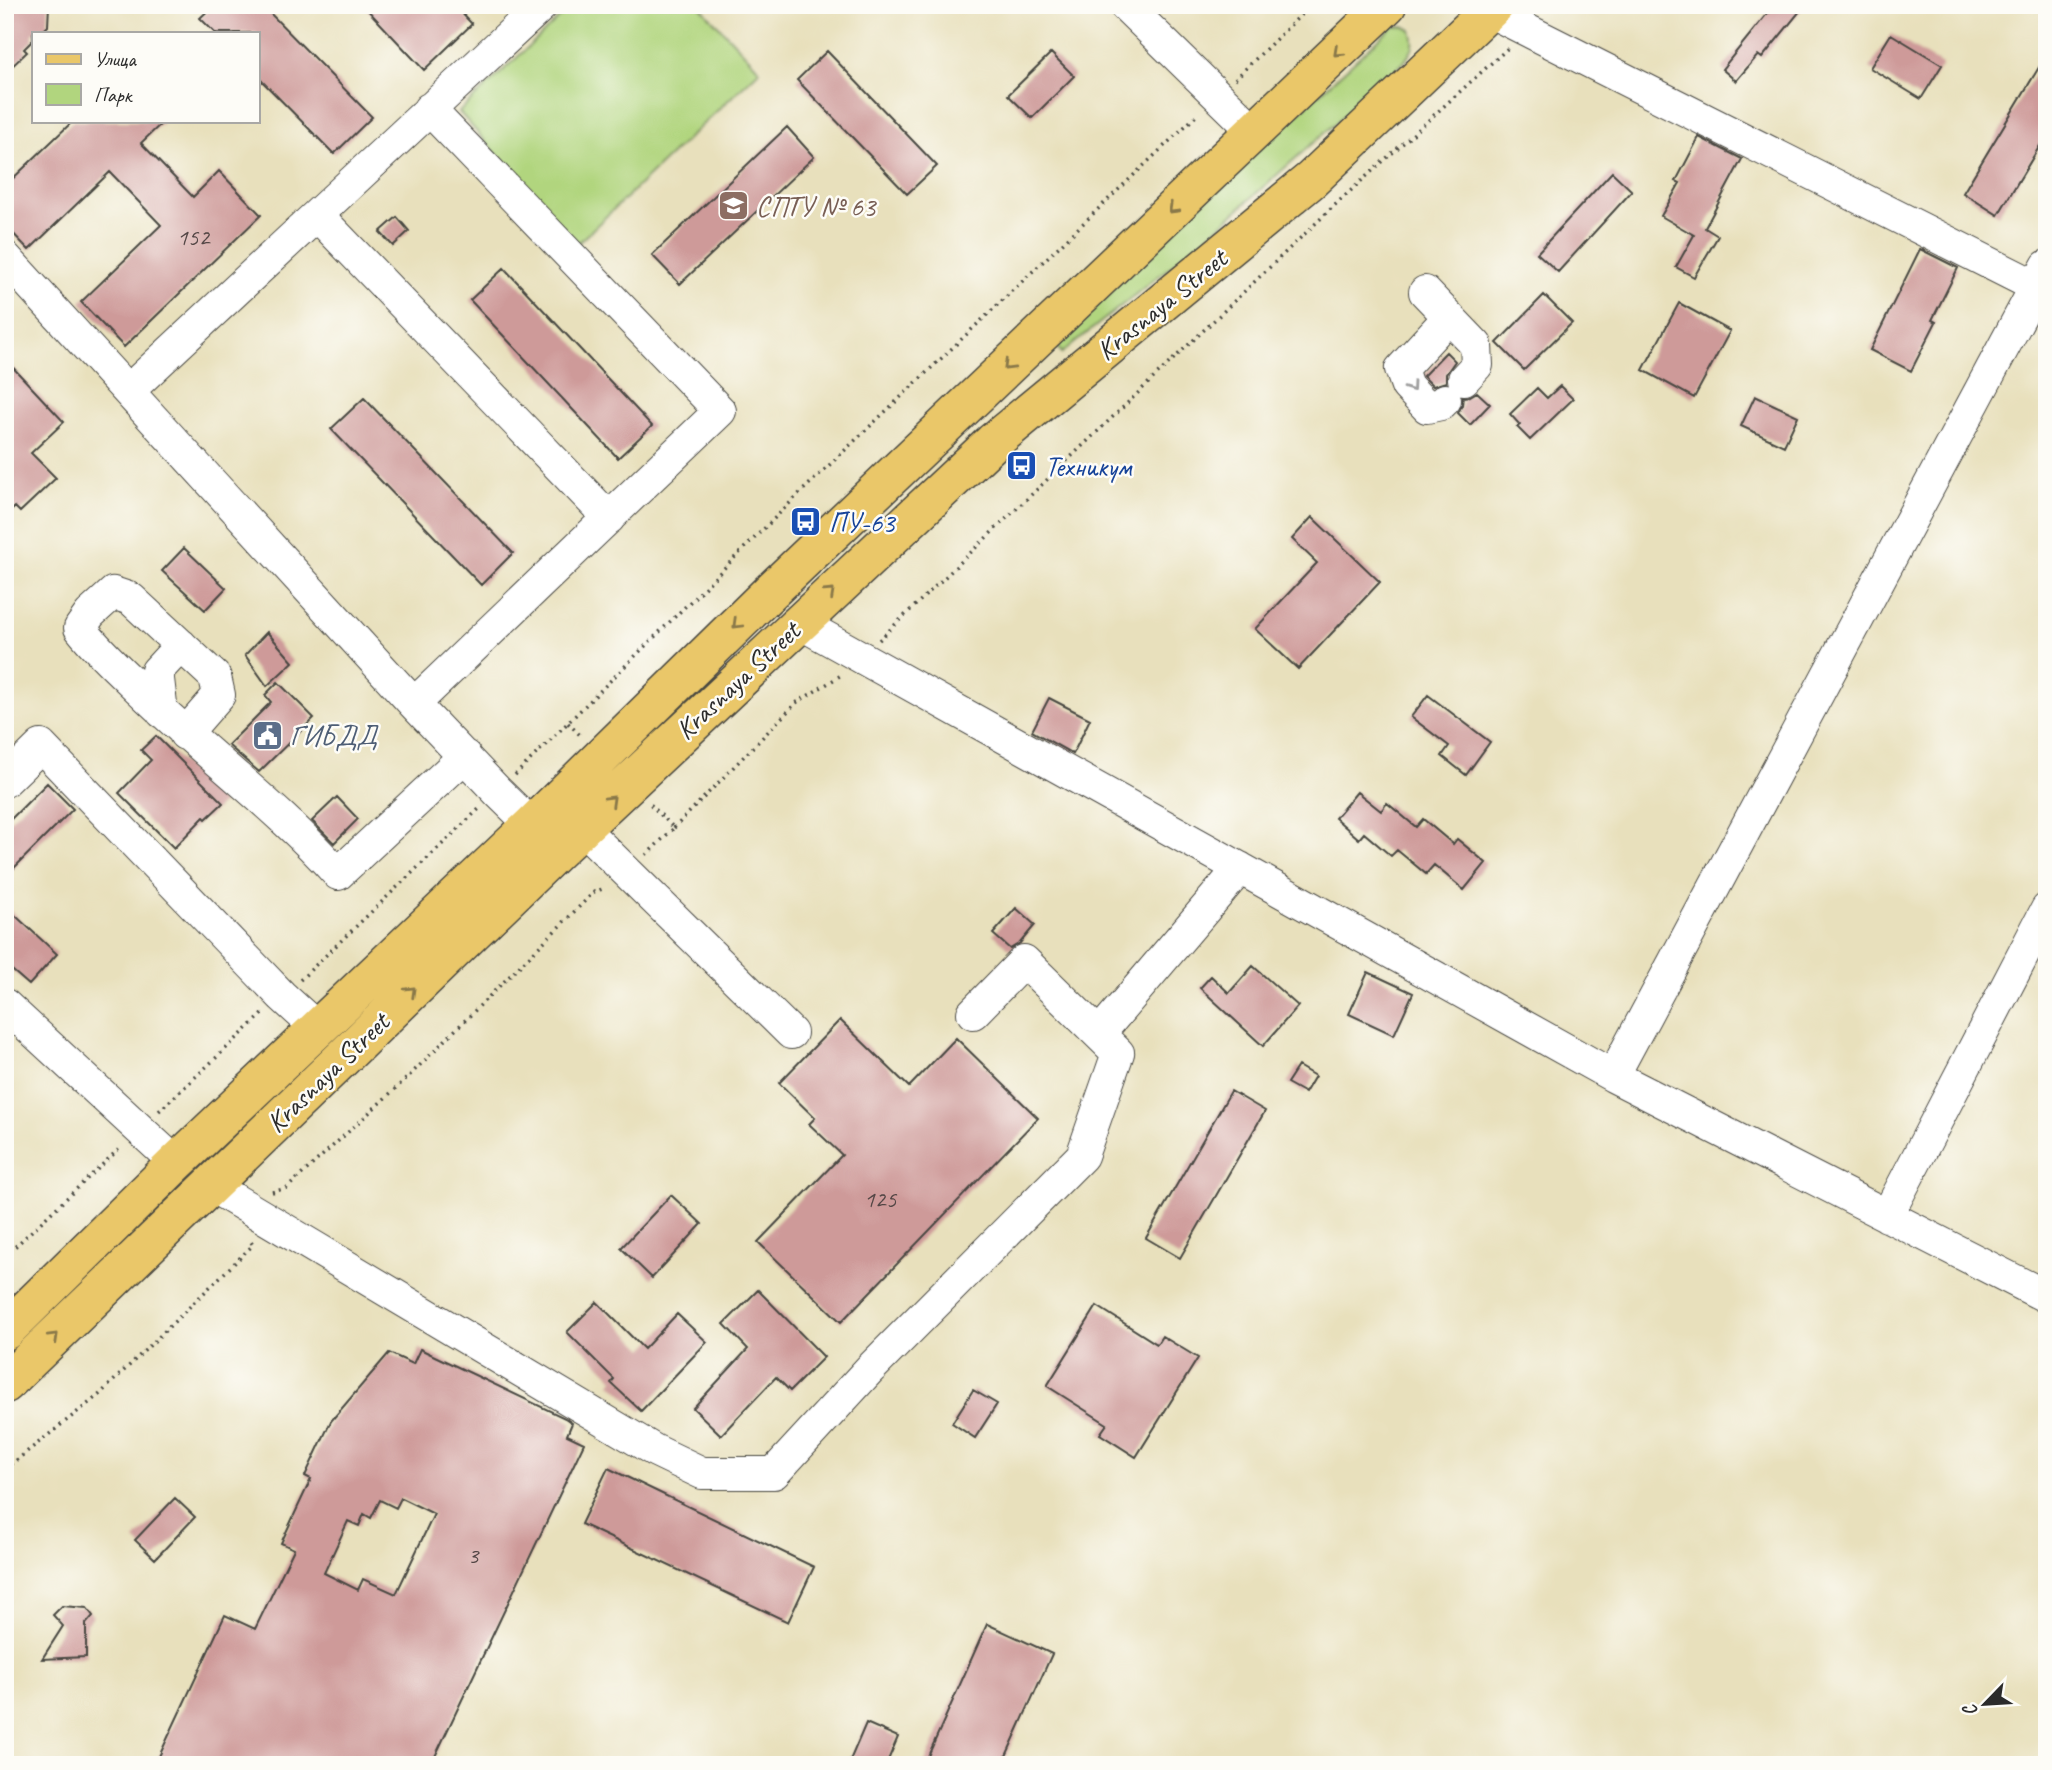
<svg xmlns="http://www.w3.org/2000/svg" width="2052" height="1770" font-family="Caveat,sans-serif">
	<rect width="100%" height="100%" fill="#fdfcf7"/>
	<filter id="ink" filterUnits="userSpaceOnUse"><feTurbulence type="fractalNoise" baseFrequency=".0143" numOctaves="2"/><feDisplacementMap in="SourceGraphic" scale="14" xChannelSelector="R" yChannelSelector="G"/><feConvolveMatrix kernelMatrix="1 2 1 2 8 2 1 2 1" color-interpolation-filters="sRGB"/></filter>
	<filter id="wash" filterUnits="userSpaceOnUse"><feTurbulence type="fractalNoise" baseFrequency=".00686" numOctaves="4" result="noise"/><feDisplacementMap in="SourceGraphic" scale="28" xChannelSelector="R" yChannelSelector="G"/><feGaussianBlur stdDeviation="1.57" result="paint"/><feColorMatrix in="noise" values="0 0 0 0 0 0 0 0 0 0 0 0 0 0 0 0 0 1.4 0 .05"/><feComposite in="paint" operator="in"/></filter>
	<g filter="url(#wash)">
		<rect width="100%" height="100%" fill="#e8e0bc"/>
		<!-- green -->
		<path fill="#b1d57e" stroke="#6e8054" stroke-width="2" d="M 573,5 L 699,5 L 760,70 L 577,244 L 459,112 Z
			M 1393,26 L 1404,26 L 1411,30 C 1416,45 1413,50 1404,62 L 1206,238 L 1062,353 L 1054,343 L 1225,180 Z"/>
		<g id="blocks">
			<!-- building -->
			<path fill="#ce9a99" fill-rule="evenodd" d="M 5,5 L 49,5 L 48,26 L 41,33 L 33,33 L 33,40 L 24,49 L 27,52 L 5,73 Z
				M 214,5 L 262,5 L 372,117 L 334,154 L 257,76 L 257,33 L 215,33 L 200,18 Z
				M 363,5 L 454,5 L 472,24 L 424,70 Z
				M 1774,5 L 1805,5 L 1762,58 L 1758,55 L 1736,81 L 1722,69 Z
				M 1891,34 L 1942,65 L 1921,99 L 1870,68 Z
				M 827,51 L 937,166 L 907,194 L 797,80 Z
				M 1051,53 L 1074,76 L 1032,118 L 1008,95 Z
				M 2047,54 L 2047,134 L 1998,215 L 1963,193 Z
				M 73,121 L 164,121 L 141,143 L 193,197 L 219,171 L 261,215 L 124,347 L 81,302 L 161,225 L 110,172 L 29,250 L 5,225 L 5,186 Z
				M 787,127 L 814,157 L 680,284 L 652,255 Z
				M 1699,137 L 1742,159 L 1705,228 L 1718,236 L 1694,277 L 1676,267 L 1694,235 L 1661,216 L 1680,183 L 1676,181 Z
				M 1612,172 L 1632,191 L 1558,272 L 1537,253 Z
				M 397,217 L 409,231 L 393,246 L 380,232 Z
				M 1920,249 L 1958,268 L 1932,320 L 1936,322 L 1911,371 L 1870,350 Z
				M 504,268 L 652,426 L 618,458 L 470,300 Z
				M 1544,295 L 1572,323 L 1524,370 L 1497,343 Z
				M 1679,303 L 1730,331 L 1694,398 L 1643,370 Z
				M 1446,352 L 1455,361 L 1446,374 L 1446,382 L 1433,386 L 1423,376 Z
				M 5,359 L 64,422 L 31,453 L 56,478 L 20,512 L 15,507 L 5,517 Z
				M 1560,386 L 1573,399 L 1530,440 L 1517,427 L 1520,425 L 1510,414 L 1537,388 L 1547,398 Z
				M 1477,392 L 1490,404 L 1470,425 L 1458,413 L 1462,405 L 1463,397 L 1470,396 Z
				M 1755,396 L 1798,416 L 1784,446 L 1741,426 Z
				M 364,398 L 513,553 L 481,585 L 331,429 Z
				M 1312,517 L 1380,582 L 1298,669 L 1255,629 L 1317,563 L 1292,539 Z
				M 184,548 L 226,588 L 205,610 L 162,571 Z
				M 267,632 L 293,662 L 267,686 L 245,655 Z
				M 278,682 L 314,718 L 259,772 L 228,745 L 271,702 L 265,695 Z
				M 1428,695 L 1490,742 L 1466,775 L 1442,756 L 1449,746 L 1411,717 Z
				M 1049,698 L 1090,719 L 1073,754 L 1032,731 Z
				M 156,736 L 223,803 L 206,819 L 204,817 L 174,848 L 119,793 L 151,760 L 141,750 Z
				M 47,783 L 73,809 L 5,877 L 5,825 Z
				M 1357,792 L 1381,811 L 1387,803 L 1416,827 L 1423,819 L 1453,844 L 1457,839 L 1486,863 L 1464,890 L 1434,865 L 1426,874 L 1397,850 L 1391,856 L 1364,833 L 1359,839 L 1335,818 Z
				M 337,797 L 358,819 L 334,843 L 312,821 Z
				M 5,906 L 57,954 L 29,985 L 5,964 Z
				M 1016,908 L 1035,925 L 1020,943 L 1010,949 L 993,934 Z
				M 1253,966 L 1298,1006 L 1263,1046 L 1200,988 L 1211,976 L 1229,993 Z
				M 1368,972 L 1413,993 L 1394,1035 L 1349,1014 Z
				M 840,1020 L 909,1087 L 956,1038 L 1038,1118 L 841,1322 L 758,1242 L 842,1155 L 809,1124 L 815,1118 L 779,1083 Z
				M 1298,1066 L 1315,1076 L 1305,1093 L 1287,1083 Z
				M 1231,1091 L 1265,1111 L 1180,1258 L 1146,1238 Z
				M 671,1195 L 702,1224 L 652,1278 L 621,1248 Z
				M 758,1290 L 824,1357 L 790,1391 L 776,1377 L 721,1435 L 693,1408 L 748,1349 L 724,1324 Z
				M 597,1302 L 644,1349 L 677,1314 L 707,1342 L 641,1411 L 611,1383 L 614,1379 L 567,1332 Z
				M 1097,1306 L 1157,1344 L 1162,1336 L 1198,1358 L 1136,1457 L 1100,1434 L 1107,1424 L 1047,1386 Z
				M 420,1349 L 565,1418 L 572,1423 L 567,1435 L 584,1443 L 431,1765 L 155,1765 L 225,1615 L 255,1629 L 294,1549 L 281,1543 L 311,1479 L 305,1476 L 331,1421 L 389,1353 L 413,1364 ZM 401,1498 L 434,1514 L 396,1594 L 363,1579 L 358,1590 L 324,1573 L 348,1521 L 359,1526 L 364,1514 L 371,1518 L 380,1500 L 396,1508 Z
				M 973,1390 L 997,1404 L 975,1438 L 952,1423 Z
				M 608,1468 L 814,1567 L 788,1622 L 581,1524 Z
				M 175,1498 L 195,1517 L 155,1559 L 135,1540 Z
				M 62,1606 L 87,1608 L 93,1616 L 86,1624 L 86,1657 L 42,1659 L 63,1626 L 53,1615 Z
				M 987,1624 L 1052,1654 L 1002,1765 L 924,1765 Z
				M 866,1723 L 898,1737 L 886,1765 L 848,1765 Z"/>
		</g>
	</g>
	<g filter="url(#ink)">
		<use href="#blocks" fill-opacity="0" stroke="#474641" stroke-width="2"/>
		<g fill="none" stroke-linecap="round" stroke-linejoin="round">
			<defs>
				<path id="minor" d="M 1125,5 L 1254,131
					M 1489,11 L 2047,292
					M 317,215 L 609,518
					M 5,257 L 414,704 L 498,792 L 549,842
					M 1425,292 L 1476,345 L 1477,365 L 1464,379
					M 128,391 L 542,5
					M 1445,400 L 1441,404 L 1427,407 L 1407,386 L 1401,369 L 1449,317
					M 798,622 L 1613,1076 L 2047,1297
					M 414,704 L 720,411 L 429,109
					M 162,712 L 157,671 L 181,645
					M 185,734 L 219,695 L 215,677 L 131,599 L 113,593 L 90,614 L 80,628 C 98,651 119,670 140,690 C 204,753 278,807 338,874 L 465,756
					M 5,781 L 41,746 L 282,996 L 317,1028
					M 582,828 L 791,1033
					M 5,1005 L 176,1163
					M 1099,1034 L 1240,868
					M 1613,1076 L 2047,266
					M 210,1185 L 654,1450 L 702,1473 L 774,1473 L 869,1370 L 1082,1156 L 1118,1053 L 1024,961 L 973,1013
					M 1887,1216 L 2047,909"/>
				<path id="major" d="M 5,1331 L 176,1163 L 532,825 L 770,592 L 1387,5
					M 5,1384 L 558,850 L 993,442 L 1311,180 L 1495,5"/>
			</defs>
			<!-- minor casing -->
			<use href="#minor" stroke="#474641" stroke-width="34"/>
			<!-- major casing -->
			<use href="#major" stroke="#474641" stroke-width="41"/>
			<!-- path -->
			<path stroke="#474641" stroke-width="3.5" stroke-dasharray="2 5" stroke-linecap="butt" d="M 1235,79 L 1311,5
				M 879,640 L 1336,204 L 1508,48
				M 568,723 L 582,737
				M 515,775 L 800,493 L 1199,113
				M 674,828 L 796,703 L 843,674
				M 646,855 L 674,828 L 650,804
				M 300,980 L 479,809
				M 159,1111 L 263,1014
				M 272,1192 L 287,1188 L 407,1078 L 594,892 L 605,888
				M 5,1256 L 120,1148
				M 5,1469 L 99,1395 L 253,1245 L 249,1239"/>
			<!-- minor -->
			<use href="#minor" stroke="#fff" stroke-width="32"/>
			<!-- major -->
			<use href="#major" stroke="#eac769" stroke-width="38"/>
		</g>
		<!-- one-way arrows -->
		<defs><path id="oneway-chevron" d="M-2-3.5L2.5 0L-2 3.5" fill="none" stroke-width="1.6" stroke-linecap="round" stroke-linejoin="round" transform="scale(1.75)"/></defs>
		<g stroke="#8a794a">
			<use href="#oneway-chevron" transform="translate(1338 52) rotate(137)"/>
			<use href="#oneway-chevron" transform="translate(1173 209) rotate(136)"/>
			<use href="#oneway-chevron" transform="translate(1008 366) rotate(136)"/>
			<use href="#oneway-chevron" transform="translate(830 593) rotate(-43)"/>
			<use href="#oneway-chevron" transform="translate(737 624) rotate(136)"/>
			<use href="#oneway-chevron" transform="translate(611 800) rotate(-44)"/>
			<use href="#oneway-chevron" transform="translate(411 991) rotate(-44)"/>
			<use href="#oneway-chevron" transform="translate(54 1337) rotate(-44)"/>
		</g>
		<use stroke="#a0a0a0" href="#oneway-chevron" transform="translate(1411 387) rotate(55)"/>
	</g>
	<!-- icons -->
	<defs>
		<symbol id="university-square" viewBox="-11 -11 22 22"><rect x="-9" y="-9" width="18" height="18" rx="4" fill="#8d6e63" stroke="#fdfcf7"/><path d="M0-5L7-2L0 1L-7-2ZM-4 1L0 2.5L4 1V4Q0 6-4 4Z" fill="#fff"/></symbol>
		<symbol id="bus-square" viewBox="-11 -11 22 22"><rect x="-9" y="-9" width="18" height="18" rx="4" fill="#1a4fb4" stroke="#fdfcf7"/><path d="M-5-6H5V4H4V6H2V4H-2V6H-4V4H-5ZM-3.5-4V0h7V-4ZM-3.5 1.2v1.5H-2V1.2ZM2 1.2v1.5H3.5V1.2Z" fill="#fff"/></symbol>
		<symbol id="civic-square" viewBox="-11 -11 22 22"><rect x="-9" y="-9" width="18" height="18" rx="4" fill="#5c6f8a" stroke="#fdfcf7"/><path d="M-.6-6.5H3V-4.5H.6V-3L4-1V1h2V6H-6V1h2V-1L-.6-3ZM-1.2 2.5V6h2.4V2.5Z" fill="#fff"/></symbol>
	</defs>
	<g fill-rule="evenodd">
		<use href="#university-square" x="716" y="188" width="35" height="35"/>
		<use href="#bus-square" x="1004" y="448" width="35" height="35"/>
		<use href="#bus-square" x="788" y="504" width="35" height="35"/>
		<use href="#civic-square" x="250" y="718" width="35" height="35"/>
	</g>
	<g text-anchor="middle" stroke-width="5" stroke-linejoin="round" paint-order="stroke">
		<!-- number labels -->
		<g font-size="24" fill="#544746">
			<text x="193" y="245">152</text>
			<text x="880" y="1207">125</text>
			<text x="473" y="1563">3</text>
		</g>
		<!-- education labels -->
		<g font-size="28" fill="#785e54" stroke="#fdfcf7" text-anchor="start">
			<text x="756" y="216">СПТУ № 63</text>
		</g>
		<!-- street labels -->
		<g font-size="28" fill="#2b2b2b" stroke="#fdfcf7">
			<text transform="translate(1161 304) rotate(-39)" y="10">Krasnaya Street</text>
			<text transform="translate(737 680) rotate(-43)" y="10">Krasnaya Street</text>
			<text transform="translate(327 1072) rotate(-44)" y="10">Krasnaya Street</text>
		</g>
		<!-- transit labels -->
		<g font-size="28" fill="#164399" stroke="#fdfcf7" text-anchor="start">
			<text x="1045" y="476">Техникум</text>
			<text x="829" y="532">ПУ-63</text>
		</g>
		<!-- service labels -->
		<g font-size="28" fill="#4e5e75" stroke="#fdfcf7" text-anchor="start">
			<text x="290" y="745">ГИБДД</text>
		</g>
	</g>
	<!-- margin -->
	<rect width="2052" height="1770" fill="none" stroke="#fdfcf7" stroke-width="28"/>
	<!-- legend -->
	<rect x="32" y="32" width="228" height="91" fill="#fdfcf7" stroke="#a9a8a5" stroke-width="2"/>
	<rect x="46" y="54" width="35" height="10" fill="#eac769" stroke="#a9a8a5" stroke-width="2"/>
	<text x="94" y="66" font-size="21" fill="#2b2b2b">Улица</text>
	<rect x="46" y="84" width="35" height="21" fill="#b1d57e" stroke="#a9a8a5" stroke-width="2"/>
	<text x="94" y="102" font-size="21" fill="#2b2b2b">Парк</text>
	<!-- north arrow -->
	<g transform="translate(1985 1704) rotate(245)" stroke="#fdfcf7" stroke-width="5" paint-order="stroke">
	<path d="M0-5L12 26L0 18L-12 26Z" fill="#2b2b2b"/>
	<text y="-10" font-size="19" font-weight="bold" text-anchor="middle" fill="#2b2b2b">С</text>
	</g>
</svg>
